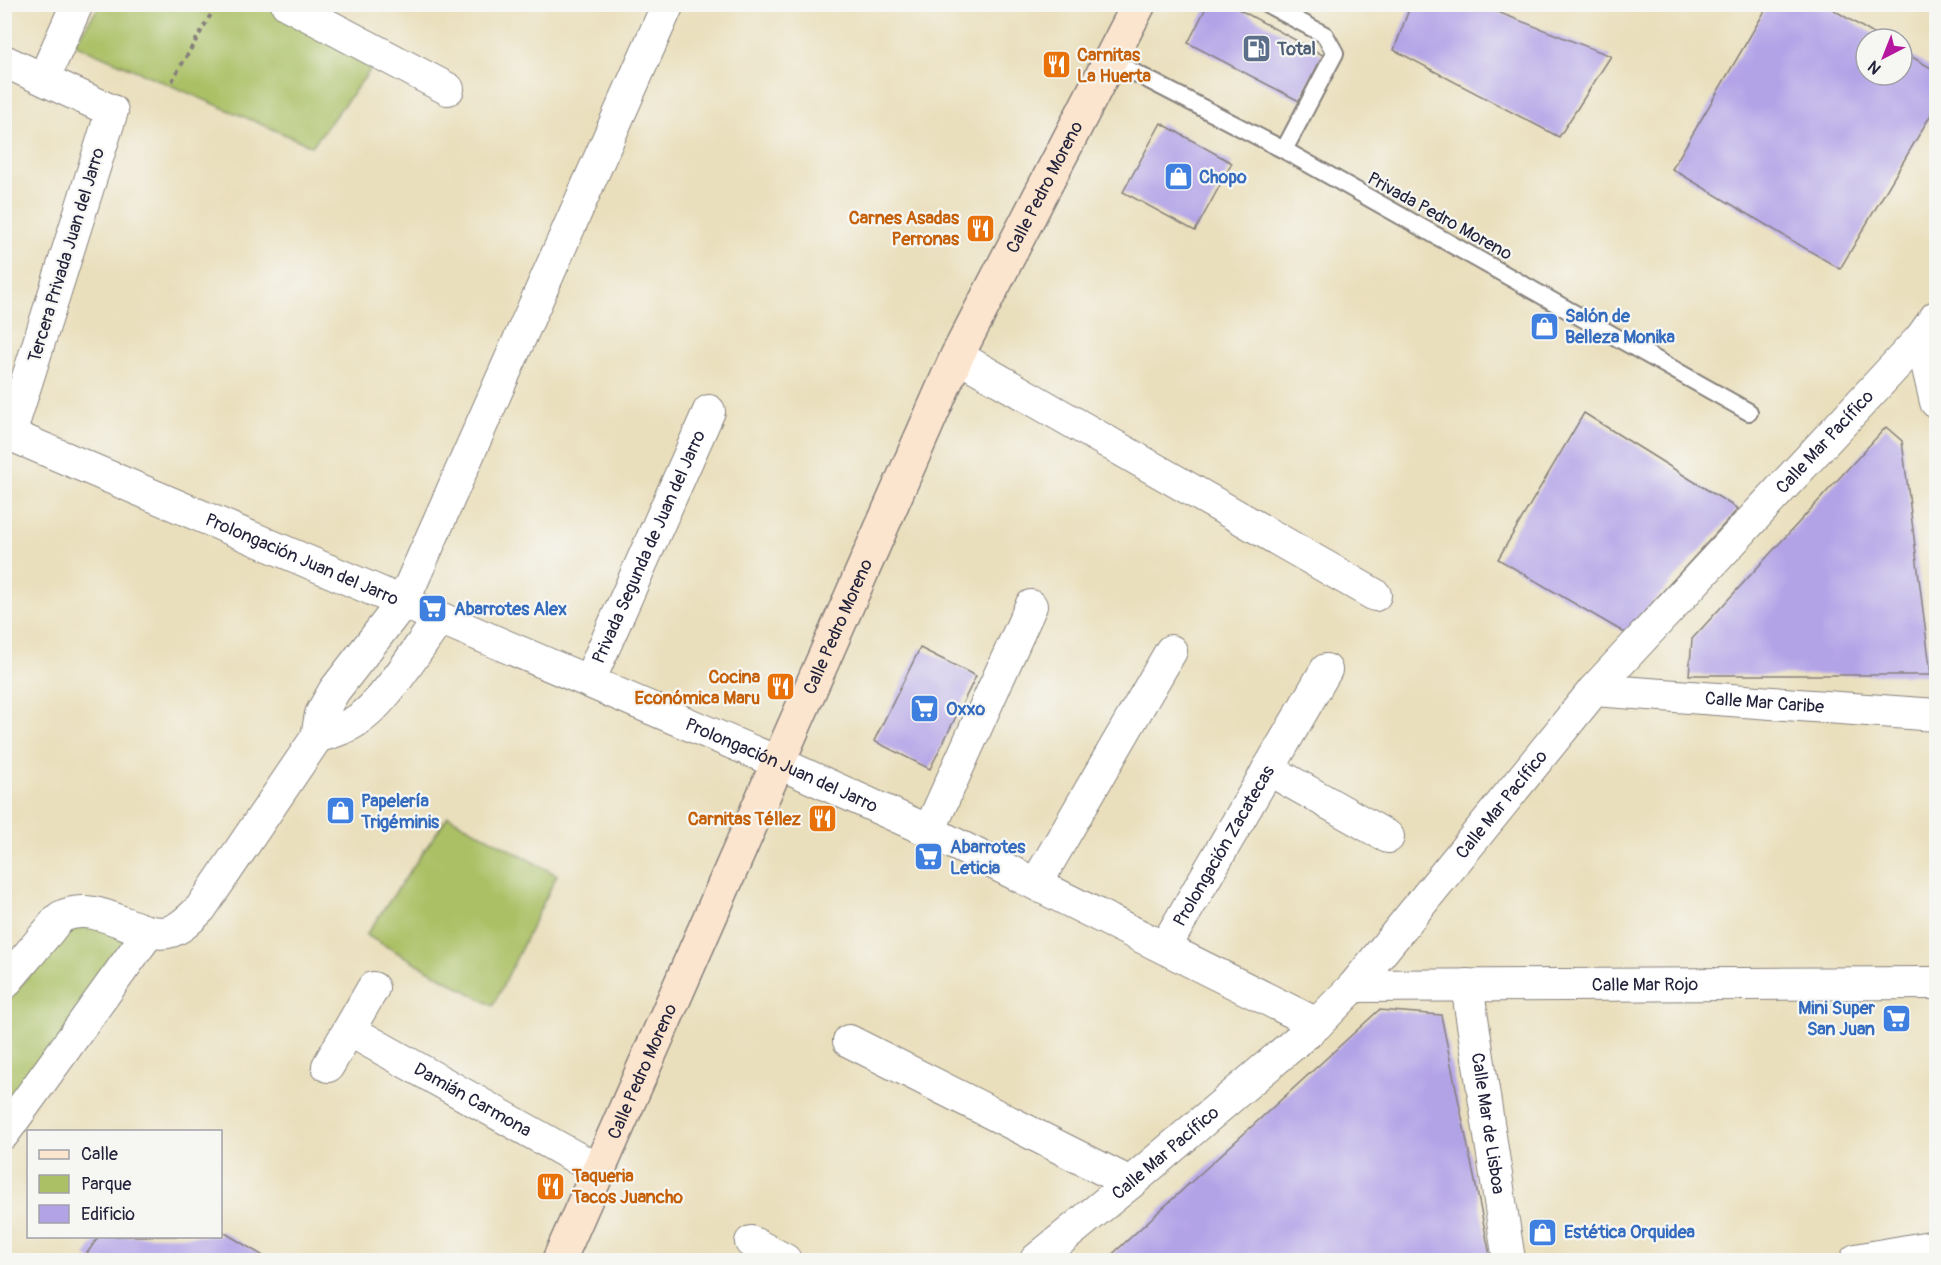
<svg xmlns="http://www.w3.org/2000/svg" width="1941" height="1265" font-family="Pangolin,sans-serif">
	<rect width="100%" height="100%" fill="#f6f6f2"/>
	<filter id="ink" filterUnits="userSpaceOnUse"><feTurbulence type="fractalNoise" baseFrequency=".0167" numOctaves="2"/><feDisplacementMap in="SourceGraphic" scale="12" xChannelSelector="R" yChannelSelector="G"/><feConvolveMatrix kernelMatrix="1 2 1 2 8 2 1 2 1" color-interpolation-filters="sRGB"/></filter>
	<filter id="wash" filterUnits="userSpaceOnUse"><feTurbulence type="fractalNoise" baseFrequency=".008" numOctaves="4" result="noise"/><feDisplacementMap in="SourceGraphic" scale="24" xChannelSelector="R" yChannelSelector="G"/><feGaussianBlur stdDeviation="1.35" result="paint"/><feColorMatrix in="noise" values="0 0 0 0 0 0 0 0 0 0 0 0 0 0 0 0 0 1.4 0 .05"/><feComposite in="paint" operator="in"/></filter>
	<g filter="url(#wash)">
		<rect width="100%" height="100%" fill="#eadfbc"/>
		<!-- green -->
		<path fill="#abc065" stroke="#667150" stroke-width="1.5" d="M 287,4 L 382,55 L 312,146 L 74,44 L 100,5 Z
			M 448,816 L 557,875 L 493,1006 L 366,935 Z
			M 84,924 L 130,937 L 5,1120 L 4,1006 L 67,927 Z"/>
		<g id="blocks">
			<!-- building -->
			<path fill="#b2a3e7" d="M 1208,4 L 1229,4 L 1323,55 L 1299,101 L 1188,43 Z
				M 1411,4 L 1477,4 L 1611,56 L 1559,137 L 1394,50 Z
				M 1769,4 L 1824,4 L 1882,39 L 1866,39 L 1866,75 L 1902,75 L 1902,51 L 1936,71 L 1936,106 L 1840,269 L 1672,169 Z
				M 1161,123 L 1232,163 L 1195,231 L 1123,192 Z
				M 1584,413 L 1738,509 L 1625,633 L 1498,559 Z
				M 1886,427 L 1902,441 L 1931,675 L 1689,675 L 1692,639 Z
				M 920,648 L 976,676 L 930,769 L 874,741 Z
				M 1379,1010 L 1441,1015 L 1491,1260 L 1106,1260 Z
				M 220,1230 L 270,1260 L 91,1260 L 85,1256 L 99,1236 L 220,1236 Z"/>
		</g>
	</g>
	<g filter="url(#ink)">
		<use href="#blocks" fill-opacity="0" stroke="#86807c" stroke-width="1.5"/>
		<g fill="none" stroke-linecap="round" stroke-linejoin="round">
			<defs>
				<path id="lane" d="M 1267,4 L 1325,35 L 1335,53 L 1284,150
					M 1110,60 L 1284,150 L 1749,412"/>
				<g id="street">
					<path d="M 287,4 L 448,89"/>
					<path d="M 4,61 L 112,111 L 10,434"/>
					<path d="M 44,78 L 77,4"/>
					<path d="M 1921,338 L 1936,402"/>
					<path d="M 957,356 L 1375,595"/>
					<path id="s1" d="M 4,432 L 777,762 L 929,831 L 1317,1024"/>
					<path id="s2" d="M 589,681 L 709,411"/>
					<path id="s3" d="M 1594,690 L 1936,715"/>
					<path d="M 317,737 C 332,732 347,728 359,719 C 386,701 420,645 440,618"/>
					<path d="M 1268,769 L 1388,837"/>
					<path d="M 929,831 L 1031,606"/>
					<path d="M 1036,884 L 1171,651"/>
					<path id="s4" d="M 1165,947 L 1326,670"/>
					<path d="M 4,984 C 18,967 32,951 46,934 C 51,929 56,920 61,917 C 98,898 137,939 168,932 C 181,929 192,917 201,908 L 317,737 L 321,714 L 334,691 L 403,602 L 668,4"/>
					<path id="s5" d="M 1467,985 L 1509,1260"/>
					<path id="s6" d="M 1354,986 L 1936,983"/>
					<path id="s7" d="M 349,1030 L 598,1170"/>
					<path d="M 849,1041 L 1130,1183"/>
					<path d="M 328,1066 L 373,988"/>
					<path d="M 4,1133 L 149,932"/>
					<path d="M 751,1242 L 785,1260"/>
					<path id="s8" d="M 1036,1260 L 1130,1183 L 1317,1024 L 1354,986 L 1594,690 L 1921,338 L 1936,317"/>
					<path d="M 1856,1260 L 1936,1246"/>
				</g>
				<g id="secondary">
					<path id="s9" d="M 559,1260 L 957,356 L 1139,4"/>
				</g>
			</defs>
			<!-- lane casing -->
			<use href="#lane" stroke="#86807c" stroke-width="20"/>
			<!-- street casing -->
			<use href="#street" stroke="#86807c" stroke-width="34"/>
			<!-- secondary casing -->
			<use href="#secondary" stroke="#86807c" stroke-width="36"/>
			<!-- path -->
			<path stroke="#86807c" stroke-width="4" stroke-dasharray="4.5 4.5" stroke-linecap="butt" d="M 172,81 L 217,4"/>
			<!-- lane -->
			<use href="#lane" stroke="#fff" stroke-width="16"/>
			<!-- street -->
			<use href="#street" stroke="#fff" stroke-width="32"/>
			<!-- secondary -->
			<use href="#secondary" stroke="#fce5cf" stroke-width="33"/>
		</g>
	</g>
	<!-- icons -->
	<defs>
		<symbol id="fuel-square" viewBox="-11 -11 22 22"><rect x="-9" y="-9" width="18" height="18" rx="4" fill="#5c6f8a" stroke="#f6f6f2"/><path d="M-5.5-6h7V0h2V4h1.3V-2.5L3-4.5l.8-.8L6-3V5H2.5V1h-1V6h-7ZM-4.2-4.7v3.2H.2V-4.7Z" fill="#fff"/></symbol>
		<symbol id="restaurant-square" viewBox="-11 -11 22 22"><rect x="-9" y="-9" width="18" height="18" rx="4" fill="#e8710a" stroke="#f6f6f2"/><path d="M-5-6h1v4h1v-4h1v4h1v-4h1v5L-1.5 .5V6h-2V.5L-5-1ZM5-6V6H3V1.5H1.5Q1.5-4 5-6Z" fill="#fff"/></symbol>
		<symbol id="shop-square" viewBox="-11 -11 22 22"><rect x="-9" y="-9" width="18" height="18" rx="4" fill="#3f7fe0" stroke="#f6f6f2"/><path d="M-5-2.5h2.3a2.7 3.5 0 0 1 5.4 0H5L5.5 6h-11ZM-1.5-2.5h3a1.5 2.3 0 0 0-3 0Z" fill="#fff"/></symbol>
		<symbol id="supermarket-square" viewBox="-11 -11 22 22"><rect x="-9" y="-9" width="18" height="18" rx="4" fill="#3f7fe0" stroke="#f6f6f2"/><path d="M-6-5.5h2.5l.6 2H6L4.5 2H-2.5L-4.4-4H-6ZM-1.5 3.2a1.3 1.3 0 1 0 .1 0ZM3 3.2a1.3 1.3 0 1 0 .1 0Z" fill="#fff"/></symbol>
	</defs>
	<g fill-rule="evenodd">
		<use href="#fuel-square" x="1240" y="32" width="33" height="33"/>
		<use href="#restaurant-square" x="1040" y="48" width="33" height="33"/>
		<use href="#shop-square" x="1162" y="160" width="33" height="33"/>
		<use href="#restaurant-square" x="964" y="212" width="33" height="33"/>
		<use href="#shop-square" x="1528" y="310" width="33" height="33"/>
		<use href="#supermarket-square" x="416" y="592" width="33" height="33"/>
		<use href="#restaurant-square" x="764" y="670" width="33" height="33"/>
		<use href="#supermarket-square" x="908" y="692" width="33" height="33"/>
		<use href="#shop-square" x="324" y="794" width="33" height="33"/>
		<use href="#restaurant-square" x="806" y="802" width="33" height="33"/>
		<use href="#supermarket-square" x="912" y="840" width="33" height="33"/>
		<use href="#supermarket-square" x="1880" y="1002" width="33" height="33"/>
		<use href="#restaurant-square" x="534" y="1170" width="33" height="33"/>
		<use href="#shop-square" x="1526" y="1216" width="33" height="33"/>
	</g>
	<g text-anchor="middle" stroke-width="4.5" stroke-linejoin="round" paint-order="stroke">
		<!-- service labels -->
		<g font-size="18" font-weight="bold" fill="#4e5e75" stroke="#f6f6f2" text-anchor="start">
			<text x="1277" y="55">Total</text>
		</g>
		<!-- food labels -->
		<g font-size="18" font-weight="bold" fill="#c56008" stroke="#f6f6f2" text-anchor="end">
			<text x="1077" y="61" text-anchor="start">Carnitas<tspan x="1077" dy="21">La Huerta</tspan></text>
			<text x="959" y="224">Carnes Asadas<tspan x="959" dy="21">Perronas</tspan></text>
			<text x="760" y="683">Cocina<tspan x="760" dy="21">Económica Maru</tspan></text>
			<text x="801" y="825">Carnitas Téllez</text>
			<text x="572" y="1182" text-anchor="start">Taqueria<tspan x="572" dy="21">Tacos Juancho</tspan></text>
		</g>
		<!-- shop labels -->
		<g font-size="18" font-weight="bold" fill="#366cbe" stroke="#f6f6f2" text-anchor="start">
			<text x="1199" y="183">Chopo</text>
			<text x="1565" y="322">Salón de<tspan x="1565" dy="21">Belleza Monika</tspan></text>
			<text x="454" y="615">Abarrotes Alex</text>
			<text x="946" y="715">Oxxo</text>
			<text x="361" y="807">Papelería<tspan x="361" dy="21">Trigéminis</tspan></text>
			<text x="950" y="853">Abarrotes<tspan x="950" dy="21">Leticia</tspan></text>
			<text x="1875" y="1014" text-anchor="end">Mini Super<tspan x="1875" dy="21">San Juan</tspan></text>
			<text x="1564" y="1238">Estética Orquidea</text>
		</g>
		<!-- street labels -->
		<g font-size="18" fill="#22223b" stroke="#f6f6f2">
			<text dy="6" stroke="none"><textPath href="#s9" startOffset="1178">Calle Pedro Moreno</textPath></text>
			<text transform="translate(1440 216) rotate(29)" y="6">Privada Pedro Moreno</text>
			<text transform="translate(66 255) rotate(-73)" y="6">Tercera Privada Juan del Jarro</text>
			<text dy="6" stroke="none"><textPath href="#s8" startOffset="1140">Calle Mar Pacífico</textPath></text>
			<text dy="6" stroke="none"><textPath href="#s2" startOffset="147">Privada Segunda de Juan del Jarro</textPath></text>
			<text dy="6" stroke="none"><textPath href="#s1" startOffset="324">Prolongación Juan del Jarro</textPath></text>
			<text dy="6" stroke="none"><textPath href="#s9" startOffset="692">Calle Pedro Moreno</textPath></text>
			<text dy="6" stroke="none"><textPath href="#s3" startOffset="171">Calle Mar Caribe</textPath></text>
			<text dy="6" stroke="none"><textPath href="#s1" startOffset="846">Prolongación Juan del Jarro</textPath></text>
			<text dy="6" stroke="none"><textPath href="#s8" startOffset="654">Calle Mar Pacífico</textPath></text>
			<text dy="6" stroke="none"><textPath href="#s4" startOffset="117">Prolongación Zacatecas</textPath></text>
			<text dy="6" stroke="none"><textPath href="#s6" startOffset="291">Calle Mar Rojo</textPath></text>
			<text dy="6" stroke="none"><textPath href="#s9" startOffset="206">Calle Pedro Moreno</textPath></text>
			<text dy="6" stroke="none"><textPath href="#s7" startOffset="142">Damián Carmona</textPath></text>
			<text dy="6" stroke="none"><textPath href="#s5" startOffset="140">Calle Mar de Lisboa</textPath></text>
			<text dy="6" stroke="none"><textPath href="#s8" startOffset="168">Calle Mar Pacífico</textPath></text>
		</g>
	</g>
	<!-- margin -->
	<rect width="1941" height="1265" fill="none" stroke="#f6f6f2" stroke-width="24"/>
	<!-- legend -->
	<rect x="27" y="1130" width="195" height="108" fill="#f6f6f2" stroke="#a1a1a9" stroke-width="1.5"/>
	<rect x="39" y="1150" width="30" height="9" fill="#fce5cf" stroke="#a1a1a9" stroke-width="1.5"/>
	<text x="81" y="1160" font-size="18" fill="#22223b">Calle</text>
	<rect x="39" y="1175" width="30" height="18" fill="#abc065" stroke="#a1a1a9" stroke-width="1.5"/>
	<text x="81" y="1190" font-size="18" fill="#22223b">Parque</text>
	<rect x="39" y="1205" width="30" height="18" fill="#b2a3e7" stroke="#a1a1a9" stroke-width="1.5"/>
	<text x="81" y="1220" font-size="18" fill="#22223b">Edificio</text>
	<!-- north arrow -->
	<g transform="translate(1884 57) rotate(222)"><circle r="28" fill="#f6f6f2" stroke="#a1a1a9" stroke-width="1.5"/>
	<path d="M0-4.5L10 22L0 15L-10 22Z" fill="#b5179e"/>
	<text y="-9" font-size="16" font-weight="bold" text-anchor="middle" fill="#22223b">N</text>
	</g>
</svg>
